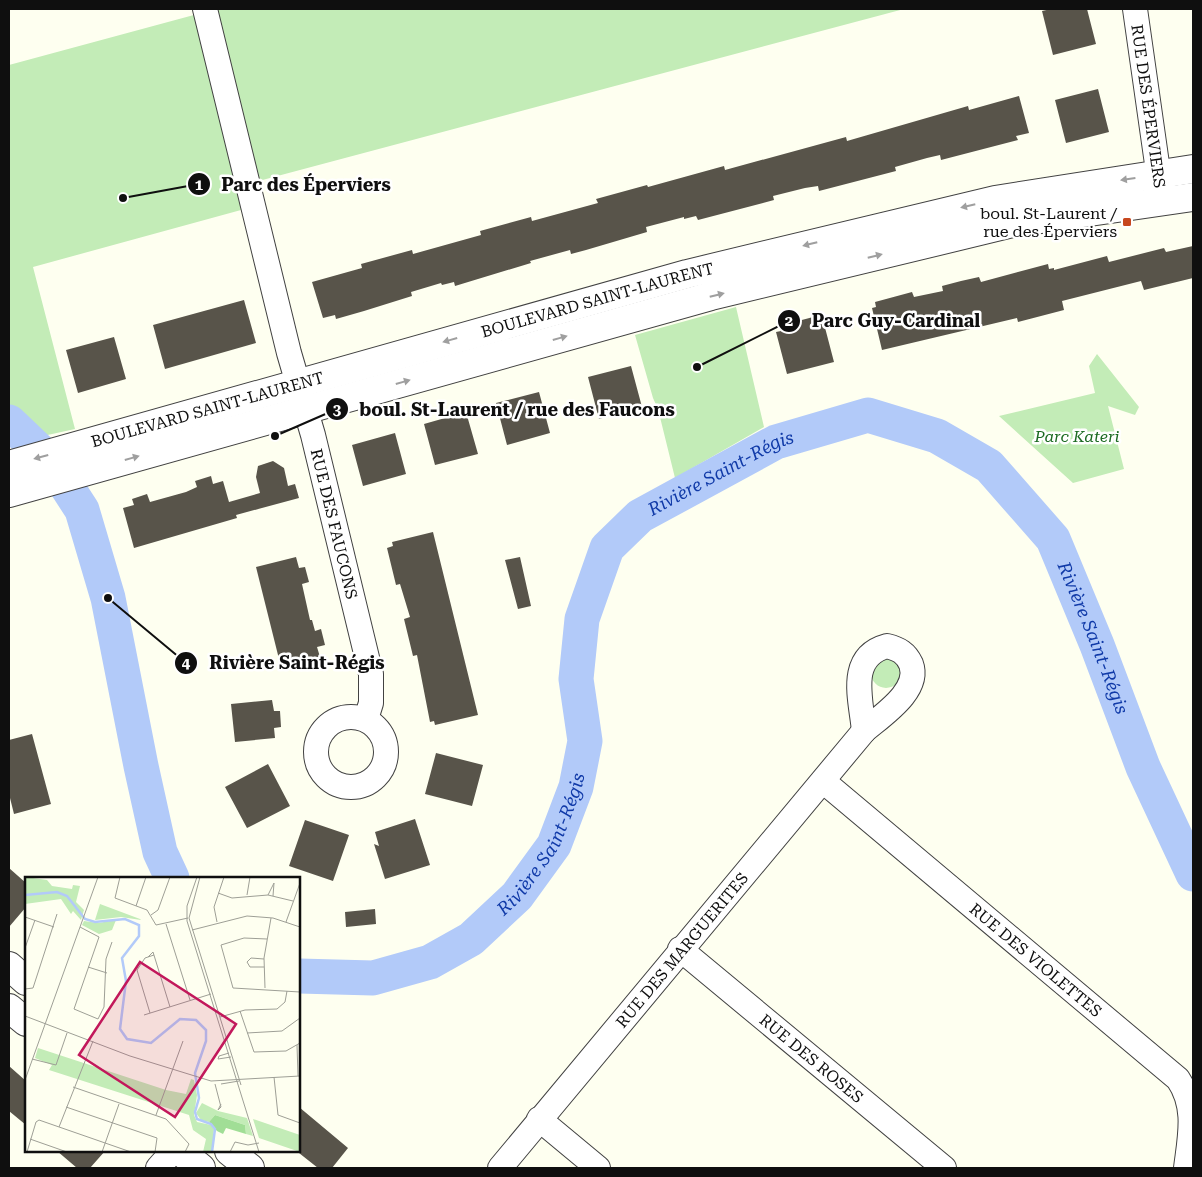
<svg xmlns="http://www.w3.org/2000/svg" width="1202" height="1177" font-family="'Roboto Serif',serif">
	<rect width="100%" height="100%" fill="#fefff0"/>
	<!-- green -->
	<path fill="#c3ecb7" d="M 216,9 L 904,9 L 236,187 L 241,210 L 33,267 L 75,429 L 43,436 L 9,407 L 9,65 Z
		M 736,307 L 764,427 L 675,478 L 658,409 L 653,398 L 635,335 Z
		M 1097,354 L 1139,407 L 1135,415 L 1108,406 L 1124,469 L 1073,483 L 999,416 L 1095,393 L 1089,366 Z
		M871 673a15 15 0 1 1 30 0a15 15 0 1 1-30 0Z"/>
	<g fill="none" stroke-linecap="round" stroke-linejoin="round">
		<!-- river -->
		<g stroke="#b2caf9" stroke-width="35">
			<path d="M 9,422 L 51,462 L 82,510 L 108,598 L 141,766 L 160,852 L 172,878"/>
			<path id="s1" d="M 299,976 L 373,978 L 430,962 L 471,939 L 517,896 L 554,845 L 576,787 L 585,741 L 576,679 L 582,619 L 607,548 L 640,516 L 776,442 L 868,415 L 937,436 L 989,466 L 1053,539 L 1097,645 L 1143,767 L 1193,874"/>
		</g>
	</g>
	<!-- building -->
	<path fill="#58544a" d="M 1051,9 L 1087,9 L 1096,44 L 1053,55 L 1042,11 Z
		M 1098,89 L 1109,132 L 1066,143 L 1055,100 Z
		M 1019,96 L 1029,133 L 1016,136 L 1018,140 L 941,160 L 940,155 L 927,158 L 895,167 L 896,171 L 819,191 L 818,186 L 805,188 L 773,196 L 774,200 L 698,220 L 696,216 L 684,219 L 684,217 L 646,227 L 647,232 L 586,250 L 571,254 L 570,250 L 530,261 L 531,263 L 455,286 L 454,282 L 442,285 L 441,283 L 411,292 L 412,296 L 364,311 L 336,319 L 335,315 L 323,318 L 312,282 L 362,268 L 361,264 L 412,250 L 413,254 L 481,235 L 480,231 L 531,217 L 532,221 L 598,203 L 596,199 L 647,185 L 648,187 L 724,166 L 725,170 L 846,137 L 847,141 L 968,106 L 969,110 Z
		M 1193,246 L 1193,278 L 1144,290 L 1141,281 L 1062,301 L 1064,310 L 1018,322 L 1017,318 L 882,350 L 872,308 L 876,307 L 875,302 L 912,292 L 914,297 L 943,291 L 942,286 L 961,281 L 979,277 L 981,282 L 1048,264 L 1049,269 L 1054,268 L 1054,270 L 1107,256 L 1109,262 L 1164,248 L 1166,252 Z
		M 244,300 L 256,343 L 165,369 L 153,325 Z
		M 817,316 L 818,321 L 823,320 L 834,362 L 787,374 L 776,332 L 781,331 L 779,326 Z
		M 114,337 L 126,379 L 78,393 L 66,350 Z
		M 631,366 L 642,407 L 599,419 L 588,377 Z
		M 539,392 L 550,433 L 507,445 L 496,403 Z
		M 466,412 L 478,454 L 435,465 L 424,424 Z
		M 395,433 L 406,474 L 363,486 L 352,445 Z
		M 273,461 L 284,468 L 288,486 L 295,484 L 299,498 L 236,515 L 237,518 L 134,548 L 123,508 L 134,505 L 132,499 L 147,494 L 150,502 L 186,492 L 197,487 L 195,481 L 211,476 L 213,484 L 223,481 L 229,502 L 260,493 L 256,477 L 258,466 Z
		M 433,532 L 478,715 L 435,725 L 434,721 L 430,722 L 417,655 L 413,656 L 404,619 L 410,617 L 400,584 L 396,585 L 387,548 L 393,546 L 392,542 Z
		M 296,557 L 299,568 L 305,567 L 309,582 L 302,584 L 310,620 L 312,620 L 315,631 L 321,629 L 325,645 L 317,647 L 320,657 L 281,667 L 256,567 Z
		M 520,557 L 531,606 L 518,609 L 505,560 Z
		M 272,700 L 274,711 L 280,711 L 281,727 L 274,728 L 275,738 L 235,742 L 231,704 Z
		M 32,734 L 51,804 L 14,814 L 9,794 L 9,740 Z
		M 436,753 L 483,765 L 472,806 L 425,794 Z
		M 268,764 L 290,806 L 247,828 L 225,787 Z
		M 415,819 L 430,865 L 385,879 L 374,844 L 379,846 L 375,832 Z
		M 305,820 L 349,835 L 333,881 L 289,866 Z
		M 9,868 L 26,883 L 26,907 L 9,927 Z
		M 375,909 L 376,924 L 346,927 L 345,912 Z
		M 9,1066 L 26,1081 L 26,1125 L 9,1111 Z
		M 299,1107 L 348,1148 L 332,1168 L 318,1168 L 299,1153 Z
		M 57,1151 L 105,1151 L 90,1168 L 77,1168 Z"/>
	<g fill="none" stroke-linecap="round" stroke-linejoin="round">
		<defs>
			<g id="minor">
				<path id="s2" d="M 205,9 L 289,353 L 313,435 L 371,674 L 371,703 L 366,719"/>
				<path id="s3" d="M 1135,9 L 1161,192"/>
				<path d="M 887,646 C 899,649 906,653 911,664 C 921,691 881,716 864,731 C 861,699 847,657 887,646 Z"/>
				<circle cx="351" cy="752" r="35"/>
				<path id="s4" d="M 823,781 L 1178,1079 C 1197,1107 1190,1136 1186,1168"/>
				<path id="s5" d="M 680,949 L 944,1168"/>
				<path d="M 539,1119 L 598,1168"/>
				<path d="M 158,1168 L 173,1151"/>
				<path id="s6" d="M 500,1168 L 864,731"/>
			</g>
			<g id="tertiary">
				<path id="s7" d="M 9,465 L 687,274 L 995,200 L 1193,169"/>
				<path d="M 9,493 L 711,296 L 1013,223 L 1193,197"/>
				<path d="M 9,966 L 26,981"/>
				<path d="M 9,1008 L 26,1022"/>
				<path d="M 180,1151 L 201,1168"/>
				<path d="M 229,1151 L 250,1168"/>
			</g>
		</defs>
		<!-- minor casing -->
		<use href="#minor" stroke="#424242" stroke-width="26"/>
		<!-- tertiary casing -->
		<use href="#tertiary" stroke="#424242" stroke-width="30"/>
		<!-- minor -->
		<use href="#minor" stroke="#fff" stroke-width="24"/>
		<!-- tertiary -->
		<use href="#tertiary" stroke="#fff" stroke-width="28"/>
	</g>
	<!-- one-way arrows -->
	<defs><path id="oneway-solid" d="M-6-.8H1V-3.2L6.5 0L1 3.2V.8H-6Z" transform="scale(1.25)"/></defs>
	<g fill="#9f9f9f">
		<use href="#oneway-solid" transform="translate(1128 179) rotate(172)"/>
		<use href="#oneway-solid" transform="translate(968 206) rotate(167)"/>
		<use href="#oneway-solid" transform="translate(810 244) rotate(166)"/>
		<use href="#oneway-solid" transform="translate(875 256) rotate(-14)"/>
		<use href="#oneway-solid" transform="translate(717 295) rotate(-14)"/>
		<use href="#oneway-solid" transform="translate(560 338) rotate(-16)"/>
		<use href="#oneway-solid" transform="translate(450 340) rotate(164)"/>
		<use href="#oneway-solid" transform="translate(403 382) rotate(-16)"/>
		<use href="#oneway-solid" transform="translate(41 457) rotate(165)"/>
		<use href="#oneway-solid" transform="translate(132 458) rotate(-16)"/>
	</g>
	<!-- markers -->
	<rect fill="#c7471e" stroke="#fff" stroke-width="2" x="1122" y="217" width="10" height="10" rx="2.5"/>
	<g text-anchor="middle" stroke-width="5" stroke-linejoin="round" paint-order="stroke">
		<!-- street labels -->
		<g font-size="16" fill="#0f0f0f" stroke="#fff">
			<text dy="6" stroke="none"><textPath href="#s3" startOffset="98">RUE DES ÉPERVIERS</textPath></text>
			<text dy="6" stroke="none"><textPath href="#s7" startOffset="611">BOULEVARD SAINT-LAURENT</textPath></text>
			<text dy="6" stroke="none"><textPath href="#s7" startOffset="206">BOULEVARD SAINT-LAURENT</textPath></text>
			<text dy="6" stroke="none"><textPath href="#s2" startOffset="531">RUE DES FAUCONS</textPath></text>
			<text dy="6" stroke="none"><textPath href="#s6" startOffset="284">RUE DES MARGUERITES</textPath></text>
			<text dy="6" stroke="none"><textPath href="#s4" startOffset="278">RUE DES VIOLETTES</textPath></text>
			<text dy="6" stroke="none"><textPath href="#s5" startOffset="171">RUE DES ROSES</textPath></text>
		</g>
		<!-- poi labels -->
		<g font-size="16" fill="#0f0f0f" stroke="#fff" text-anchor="end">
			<text x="1117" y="219">boul. St-Laurent /<tspan x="1117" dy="18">rue des Éperviers</tspan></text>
		</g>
		<!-- park labels -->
		<g font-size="16" font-style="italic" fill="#1b6a21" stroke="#fff">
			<text x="1077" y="442">Parc Kateri</text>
		</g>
		<!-- water labels -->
		<g font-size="18" font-style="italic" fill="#103aa8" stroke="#fff">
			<text dy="6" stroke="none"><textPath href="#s1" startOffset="751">Rivière Saint-Régis</textPath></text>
			<text dy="6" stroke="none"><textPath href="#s1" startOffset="1246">Rivière Saint-Régis</textPath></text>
			<text dy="6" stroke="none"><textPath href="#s1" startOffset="301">Rivière Saint-Régis</textPath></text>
		</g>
	</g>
	<!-- overview -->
	<g transform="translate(25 877)">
		<rect width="275" height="275" fill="#fefff0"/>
		<path d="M 1,0 L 22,3 L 27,9 L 47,12 L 48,8 L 55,9 L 51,25 L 59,33 L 56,43 L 48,34 L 46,37 L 36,22 L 0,27 ZM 75,27 L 115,42 L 116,43 L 96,40 L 70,43 ZM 91,43 L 87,53 L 74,57 L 57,48 L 59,44 L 73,46 ZM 13,171 L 141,213 L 161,217 L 166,202 L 169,203 L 172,218 L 169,238 L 172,245 L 186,248 L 189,252 L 187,274 L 178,275 L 181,262 L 168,253 L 164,238 L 24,193 L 27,188 L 10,181 ZM 177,226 L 193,234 L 222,241 L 228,259 L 221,257 L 220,248 L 190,238 L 184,245 L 176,243 L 171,236 ZM 228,242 L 275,258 L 275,275 L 234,261 Z" fill="#c3ecb7"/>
		<path d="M 190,238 L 220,248 L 221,257 L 201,251 L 198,257 L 192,254 L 184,245 Z" fill="#a1de96"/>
		<path fill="none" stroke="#b2caf9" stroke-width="2.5" d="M 0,18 L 32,15 L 42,19 L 60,42 L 70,45 L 100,42 L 114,48 L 114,59 L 97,81 L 101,104 L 95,152 L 102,162 L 126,166 L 155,142 L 171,143 L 181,153 L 181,164 L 170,196 L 174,221 L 170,235 L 172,242 L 186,247 L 190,252 L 187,275"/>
		<path fill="none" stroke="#9e9f96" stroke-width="1" d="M 95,0 L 90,21 L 122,33 L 131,48 L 163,41M 172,0 L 162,29 L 162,44 L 234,275M 175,0 L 164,41 L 216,208M 193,16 L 207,21 L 243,18 L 268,24M 222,18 L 225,0M 243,18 L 249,6 L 248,19M 111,29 L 121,0M 126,38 L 133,33 L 145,0M 0,40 L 29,50M 192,45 L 189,30 L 199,0M 261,45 L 275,6M 141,47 L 165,123M 55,50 L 74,60 L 49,132 L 73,142 L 79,130 L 81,82 L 87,65M 167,53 L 222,39 L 248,41 L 275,50M 242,62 L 219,61 L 196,68 L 208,111 L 275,115M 0,71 L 10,43M 123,80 L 128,75 L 145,130M 239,82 L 226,81 L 222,85 L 225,90 L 239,90M 63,90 L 82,96M 240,111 L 239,81 L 246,41M 0,112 L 8,111 L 32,37M 215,134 L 229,175 L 261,174 L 275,166M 125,136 L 112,93 L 120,81 L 129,78M 119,138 L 186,117M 0,139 L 105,179 L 186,204 L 275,199M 195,140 L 220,133 L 252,132 L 260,125 L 262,114M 222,156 L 257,154 L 275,141M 272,168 L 273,199M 204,176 L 194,179 L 193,182 L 206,180M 7,182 L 31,188 L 42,156M 249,200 L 253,238 L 275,246M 0,203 L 73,0M 190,207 L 196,230 L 193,233 L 196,227M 196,207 L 214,204M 48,210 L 141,242 L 164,267 L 160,275M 41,230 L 132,261 L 130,275M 131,238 L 158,164M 34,250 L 68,164M 5,262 L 42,275M 2,275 L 11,245 L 14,243 L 106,275M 77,275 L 94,227M 205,275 L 210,265 L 223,268 L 234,266"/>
		<path fill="#c2185b" fill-opacity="0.15" stroke="#c2185b" stroke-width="2.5" d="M 115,85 L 211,147 L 150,240 L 54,178 Z"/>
		<rect width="275" height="275" fill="none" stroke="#0f0f0f" stroke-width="2.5"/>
	</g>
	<!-- callouts -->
	<path fill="none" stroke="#0f0f0f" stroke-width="2" d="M123 198L199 184M697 367L789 321M275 436L337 409M108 598L186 663"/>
	<g fill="#0f0f0f" stroke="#fff" stroke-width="2">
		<circle cx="123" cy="198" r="5"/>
		<circle cx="697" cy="367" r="5"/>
		<circle cx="275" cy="436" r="5"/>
		<circle cx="108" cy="598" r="5"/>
		<circle cx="199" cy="184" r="12"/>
		<circle cx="789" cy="321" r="12"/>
		<circle cx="337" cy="409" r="12"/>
		<circle cx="186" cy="663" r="12"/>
	</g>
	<g font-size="15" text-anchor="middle" font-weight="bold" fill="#fff">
		<text x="199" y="190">1</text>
		<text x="789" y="326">2</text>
		<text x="337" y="415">3</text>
		<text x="186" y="668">4</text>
	</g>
	<g font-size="18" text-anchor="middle" font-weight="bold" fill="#0f0f0f" stroke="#fff" stroke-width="5" stroke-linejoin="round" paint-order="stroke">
		<text x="306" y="191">Parc des Éperviers</text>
		<text x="896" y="327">Parc Guy-Cardinal</text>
		<text x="517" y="416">boul. St-Laurent / rue des Faucons</text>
		<text x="297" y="669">Rivière Saint-Régis</text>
	</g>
	<!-- border -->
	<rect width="1202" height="1177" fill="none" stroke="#0f0f0f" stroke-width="20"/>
</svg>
